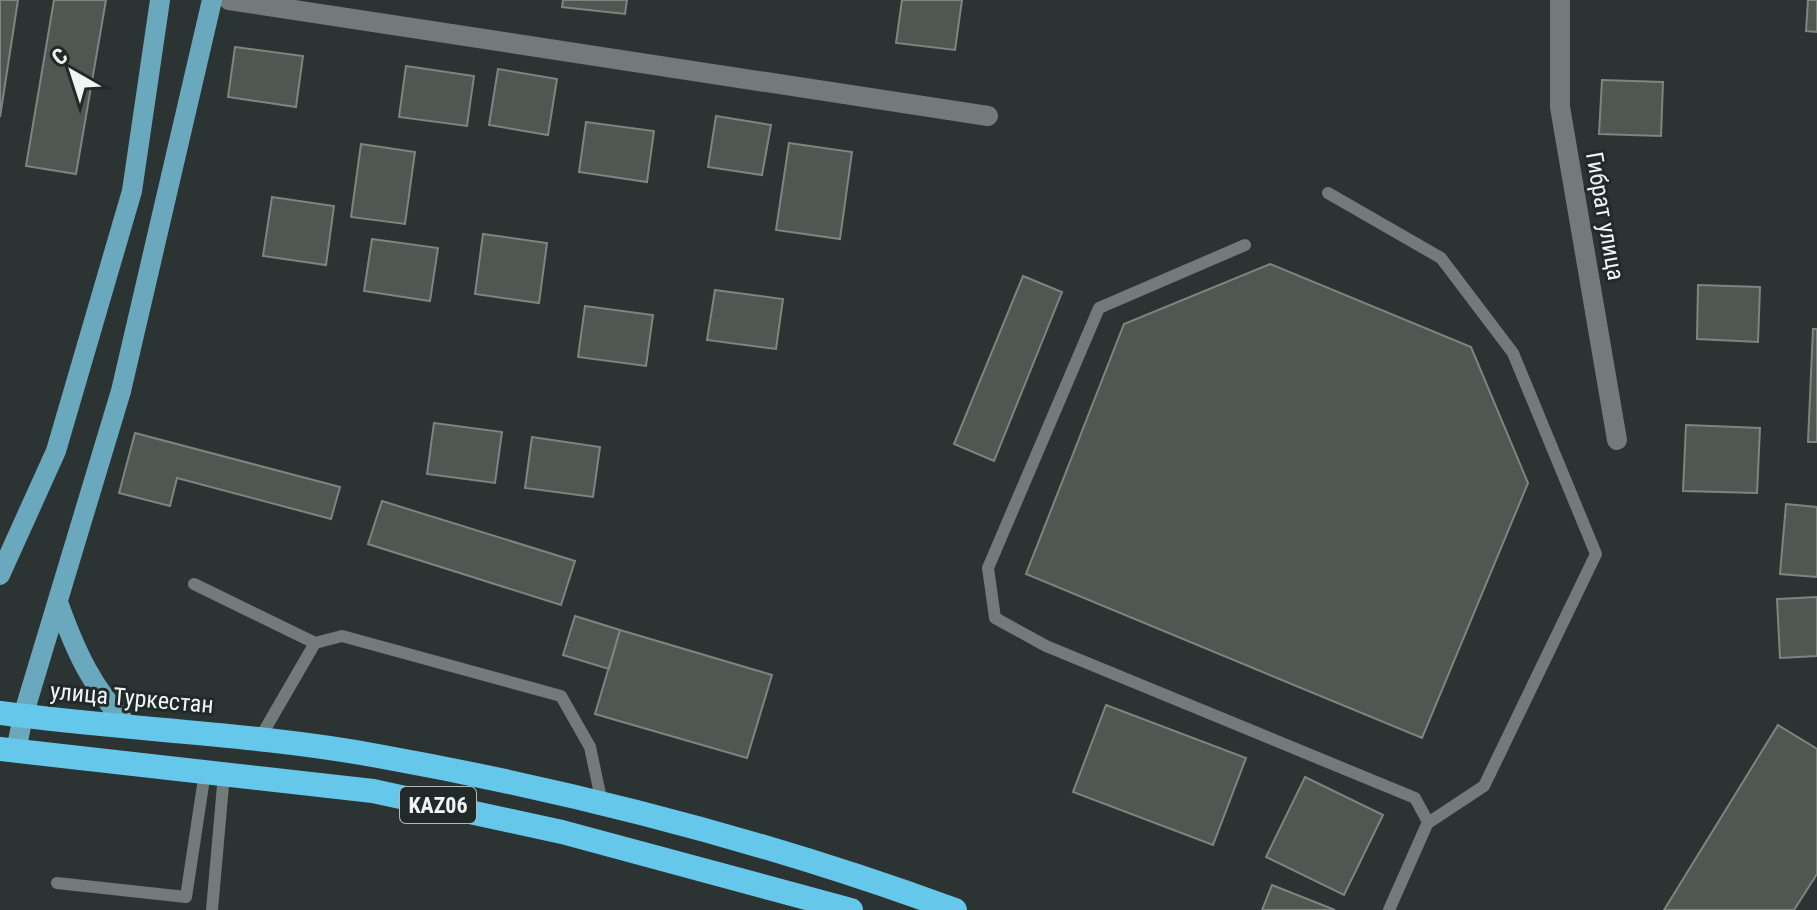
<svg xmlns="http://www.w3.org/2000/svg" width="1817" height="910" font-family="'Roboto Condensed',sans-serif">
	<rect width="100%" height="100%" fill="#2c3433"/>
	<!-- building -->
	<path fill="#505652" stroke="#7e8581" stroke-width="2" d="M 0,0 L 18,0 L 0,117 Z
		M 54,0 L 106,0 L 76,174 L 26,166 Z
		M 563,0 L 627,0 L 625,14 L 562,7 Z
		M 902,0 L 962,0 L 955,50 L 896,43 Z
		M 1808,0 L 1817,0 L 1817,32 L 1806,31 Z
		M 235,47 L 303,56 L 296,107 L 228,97 Z
		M 406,66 L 474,76 L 467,126 L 399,117 Z
		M 498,69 L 557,79 L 548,135 L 489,125 Z
		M 1602,80 L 1663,82 L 1661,136 L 1599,134 Z
		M 716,116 L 771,125 L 762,175 L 708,167 Z
		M 586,122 L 654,131 L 647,182 L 579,172 Z
		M 789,143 L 852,152 L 840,239 L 776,230 Z
		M 361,144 L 415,152 L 405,224 L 351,217 Z
		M 272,197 L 334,206 L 326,265 L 263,256 Z
		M 483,234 L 547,243 L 539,303 L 475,294 Z
		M 372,239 L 438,248 L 430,301 L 364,291 Z
		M 1270,264 L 1471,347 L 1528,483 L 1422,738 L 1026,574 L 1124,324 Z
		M 1023,276 L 1062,292 L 994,461 L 954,444 Z
		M 1698,285 L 1760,287 L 1758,342 L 1697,339 Z
		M 715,290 L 783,299 L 776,349 L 707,340 Z
		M 585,306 L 653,315 L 646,366 L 578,357 Z
		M 1813,329 L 1817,329 L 1817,442 L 1808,442 Z
		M 434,423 L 502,432 L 495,483 L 427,474 Z
		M 1686,425 L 1760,428 L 1757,493 L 1683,491 Z
		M 135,433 L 340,487 L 331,519 L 177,478 L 170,506 L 119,493 Z
		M 532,437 L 600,447 L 593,497 L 525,488 Z
		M 382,501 L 575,561 L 561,605 L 368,544 Z
		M 1786,504 L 1817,507 L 1817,577 L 1780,574 Z
		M 1817,597 L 1817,656 L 1780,658 L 1777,599 Z
		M 575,616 L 620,630 L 609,669 L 563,655 Z
		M 620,630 L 772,675 L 747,758 L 595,714 Z
		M 1106,705 L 1246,758 L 1213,845 L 1073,792 Z
		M 1778,725 L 1817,749 L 1817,874 L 1794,910 L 1664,910 Z
		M 1305,777 L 1383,815 L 1344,895 L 1266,857 Z
		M 1272,885 L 1335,910 L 1262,910 Z"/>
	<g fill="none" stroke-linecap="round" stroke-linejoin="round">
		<!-- lane -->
		<path stroke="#727b7a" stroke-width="12" d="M 1328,193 L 1441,258 L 1513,353 L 1596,554 L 1484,786 L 1428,823
			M 1245,245 L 1099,308 L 988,568 L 995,618 L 1046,646 L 1415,798 L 1428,822 L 1389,910
			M 194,584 L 315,643
			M 260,738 L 315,643 L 342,636 L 561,696 L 590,747 L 602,803
			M 57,883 L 186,897 L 205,772
			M 212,910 L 224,774"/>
		<!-- street -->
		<path stroke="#727b7a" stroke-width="20" d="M 229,0 L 988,116
			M 1560,0 L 1560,107 L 1617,440"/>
		<!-- primary -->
		<path stroke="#6aa9bd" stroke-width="20" d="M 0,575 L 56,451 L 132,191 L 160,0
			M 59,605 C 77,655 92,686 127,725
			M 16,751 L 23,716 L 121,391 L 212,0"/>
		<!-- highway -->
		<path stroke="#65c7ea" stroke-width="24" d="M 0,713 C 126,730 253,733 378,756 C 573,791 769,842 955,910
			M 0,749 L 373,791 L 562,832 L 851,910"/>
	</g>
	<g text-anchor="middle" stroke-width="6" stroke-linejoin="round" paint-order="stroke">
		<!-- shield labels -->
		<rect fill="#222a29" stroke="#b3b9b8" stroke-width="2" x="400" y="787" width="76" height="36" rx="6"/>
		<g font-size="22" font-weight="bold" fill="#f1f6f5">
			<text x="438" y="813">KАZ06</text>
		</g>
		<!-- street labels -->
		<g font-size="24" fill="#f1f6f5" stroke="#222a29">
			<text transform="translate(1605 216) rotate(80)" y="8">Гибрат улица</text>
			<text transform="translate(132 698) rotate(5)" y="8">улица Туркестан</text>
		</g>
	</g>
	<!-- north arrow -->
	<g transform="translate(72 72) rotate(321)" stroke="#222a29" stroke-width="6" paint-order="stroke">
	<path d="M0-6L14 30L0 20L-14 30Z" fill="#f1f6f5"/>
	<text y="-12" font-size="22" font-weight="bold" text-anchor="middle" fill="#f1f6f5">С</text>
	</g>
</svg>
